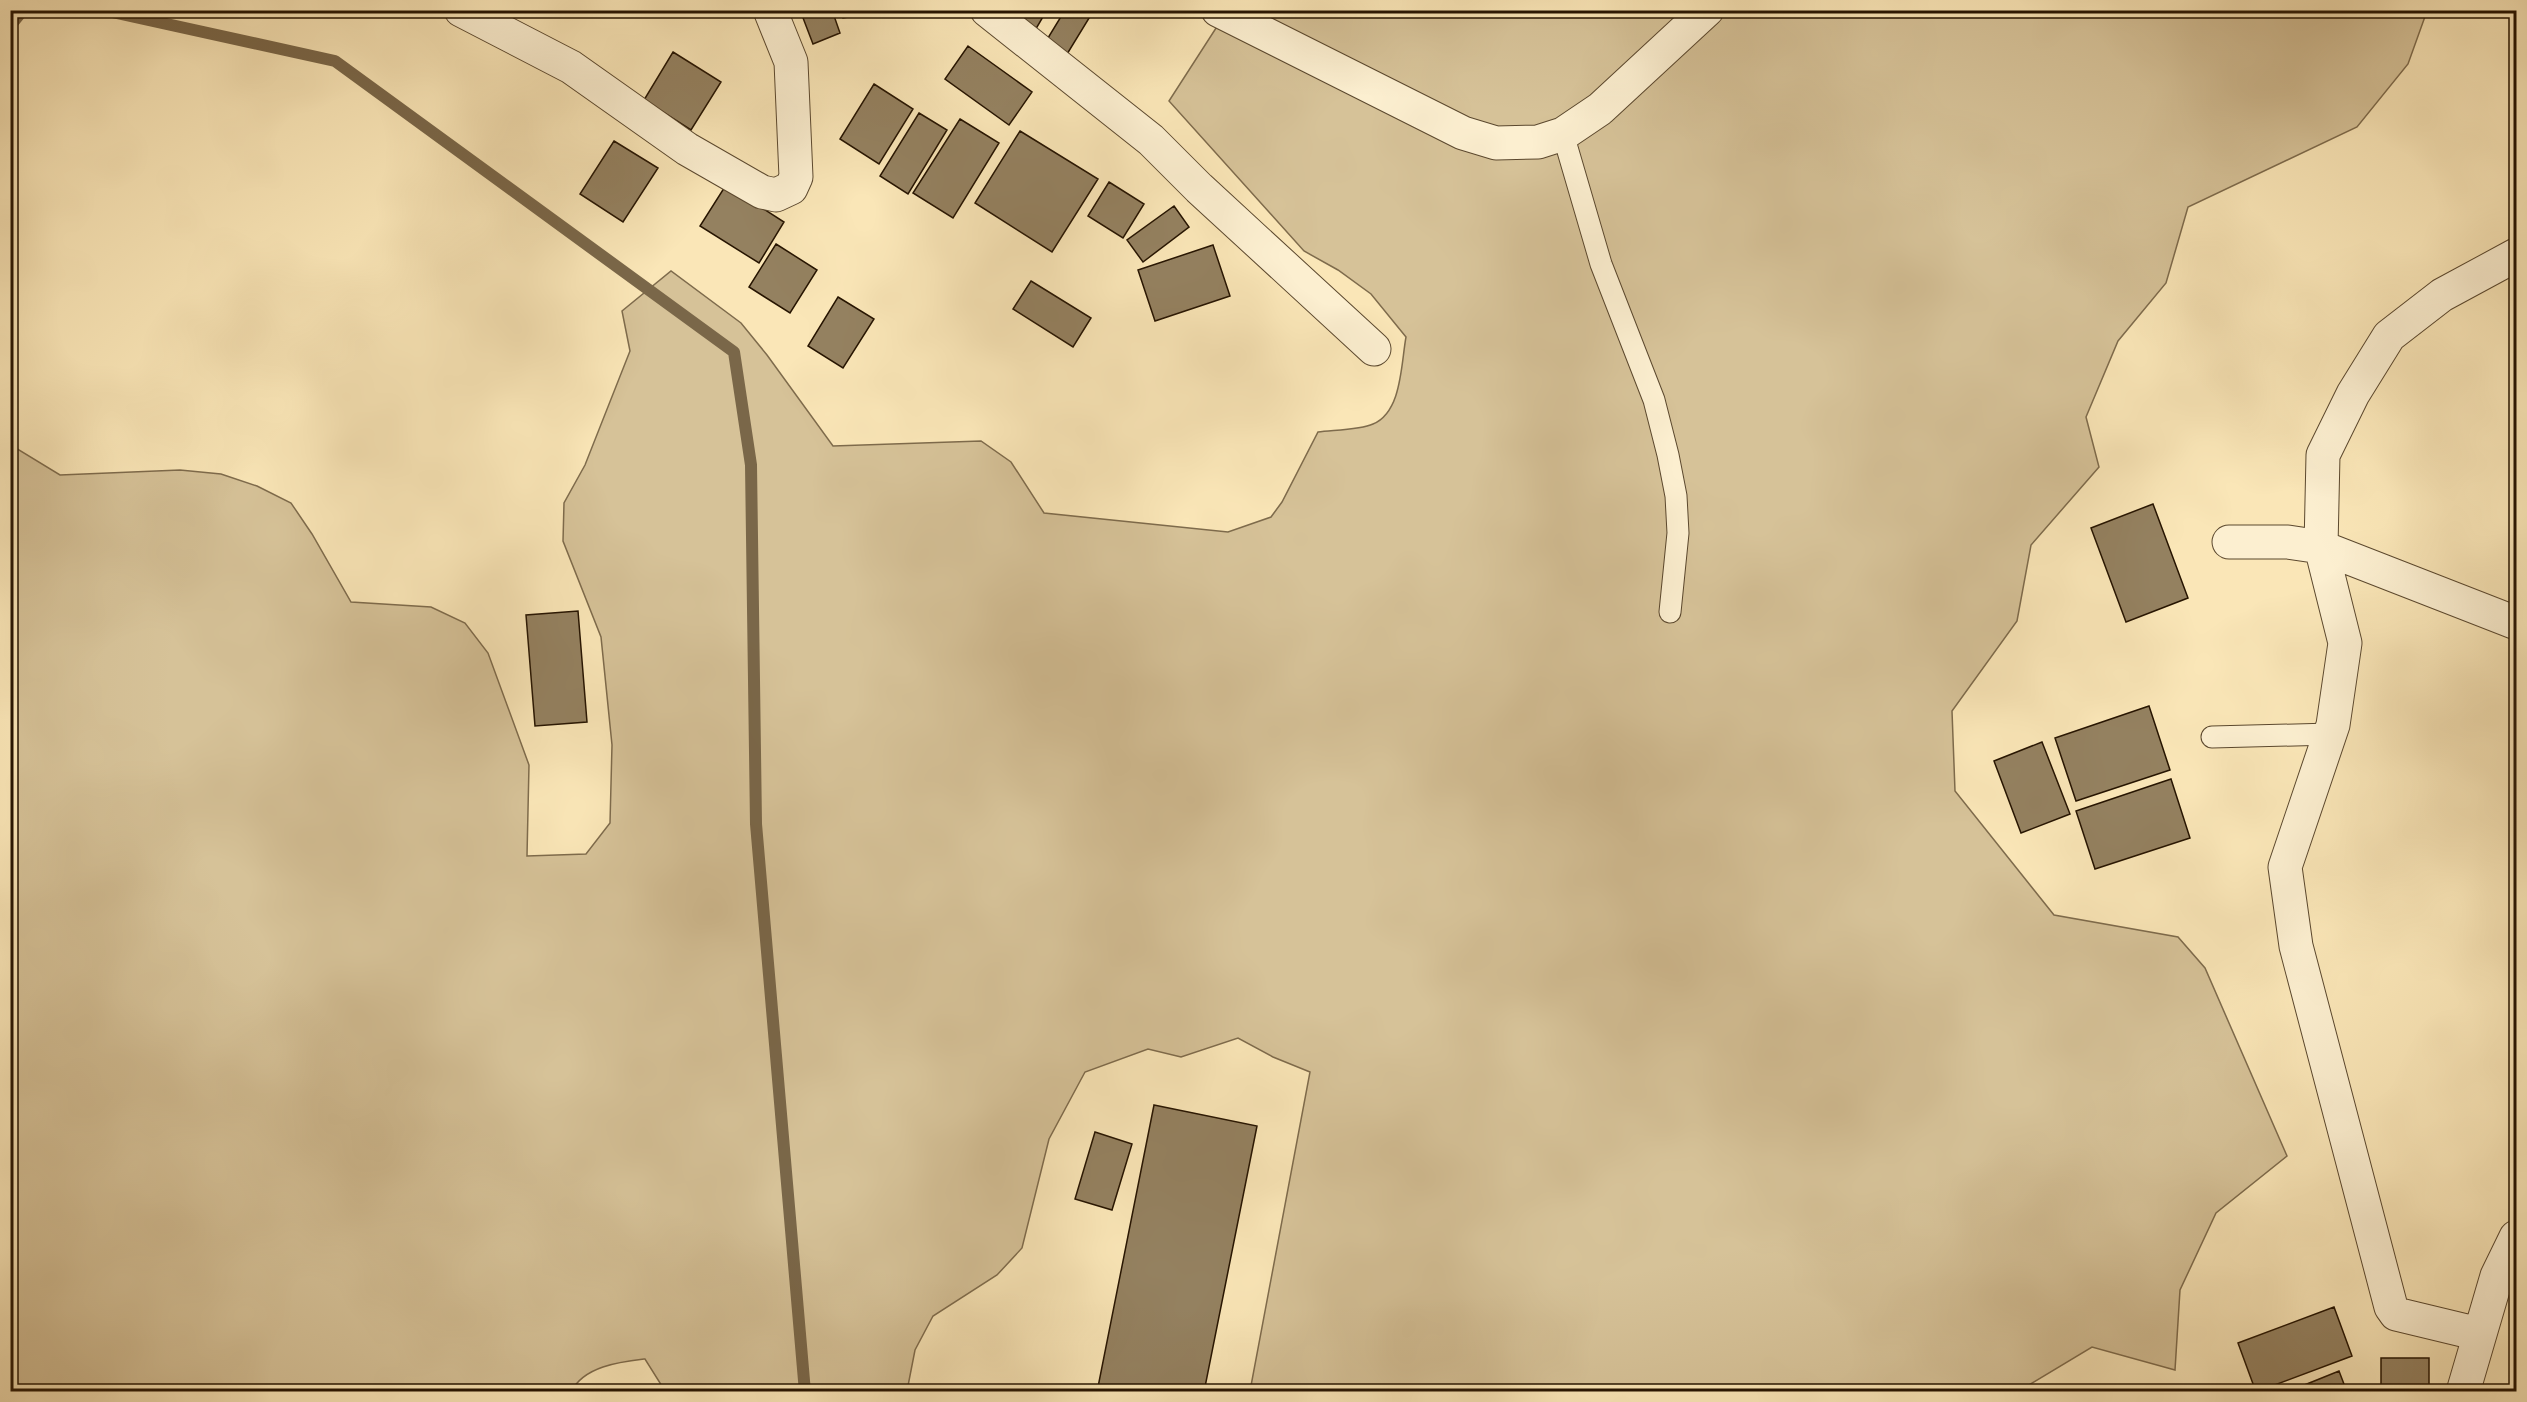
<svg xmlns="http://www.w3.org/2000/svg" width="2527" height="1402" font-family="'IM FELL Double Pica',serif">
	<rect width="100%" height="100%" fill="#fae6b7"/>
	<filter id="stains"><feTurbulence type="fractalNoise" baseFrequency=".00333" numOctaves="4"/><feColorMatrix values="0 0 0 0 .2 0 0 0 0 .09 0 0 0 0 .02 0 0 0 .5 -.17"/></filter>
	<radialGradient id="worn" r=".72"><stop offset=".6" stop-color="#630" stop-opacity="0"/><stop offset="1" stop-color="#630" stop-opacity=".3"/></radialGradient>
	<!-- green -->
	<path fill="#d6c298" stroke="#7e6b4c" stroke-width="1.5" d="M 1227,11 L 2427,11 L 2408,64 L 2357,127 L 2188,207 L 2166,283 L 2118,341 L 2086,417 L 2099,467 L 2031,545 L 2017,621 L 1952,711 L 1955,791 L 2054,915 L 2178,937 L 2205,968 L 2287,1156 L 2216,1213 L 2180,1290 L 2175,1370 L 2092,1347 L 2019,1391 L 1250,1391 L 1310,1072 L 1273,1057 L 1238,1038 L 1181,1057 L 1148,1049 L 1085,1072 L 1049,1139 L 1022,1248 L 997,1275 L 933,1316 L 915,1350 L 907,1391 L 665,1391 L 645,1359 C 620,1362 584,1366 571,1392 L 52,1392 L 11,1386 L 11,445 L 60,475 L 180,470 L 221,474 L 257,486 L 291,503 L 312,534 L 351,602 L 431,607 L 465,623 L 488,653 L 529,765 L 527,856 L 586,854 L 610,823 L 612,745 L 601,637 L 563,541 L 564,503 L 585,465 L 630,351 L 622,311 L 671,271 L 741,323 L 767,355 L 833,446 L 981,441 L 1011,462 L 1044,513 L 1228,532 L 1271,517 L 1282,502 L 1318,432 C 1333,430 1360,430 1373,424 C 1402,412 1401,364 1406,337 L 1371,294 L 1338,270 L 1304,251 L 1169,101 Z"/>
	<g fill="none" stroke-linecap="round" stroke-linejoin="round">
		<!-- stream -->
		<path stroke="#7a6749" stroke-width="12" d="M 103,10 L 335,61 L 734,352 L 751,465 L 756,824 L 805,1392
			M 10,26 L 23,10"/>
	</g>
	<!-- building -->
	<path fill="#948160" stroke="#261401" stroke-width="1.5" d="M 800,10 L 832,10 L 840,33 L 813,44 Z
		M 842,10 L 879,10 L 879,12 L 843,18 Z
		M 1006,10 L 1047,10 L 1030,39 Z
		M 1065,10 L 1094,10 L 1061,64 L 1040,51 Z
		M 968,46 L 1032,92 L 1009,125 L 945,79 Z
		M 673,52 L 721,82 L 691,130 L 644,100 Z
		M 874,84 L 913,109 L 879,164 L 840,139 Z
		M 919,113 L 947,130 L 908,194 L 880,176 Z
		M 960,119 L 999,143 L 953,218 L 913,193 Z
		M 1020,131 L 1098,179 L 1052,252 L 975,203 Z
		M 614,141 L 658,168 L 623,222 L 580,194 Z
		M 1109,182 L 1144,204 L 1123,238 L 1088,216 Z
		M 726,185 L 784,222 L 759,263 L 700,226 Z
		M 1174,206 L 1189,227 L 1143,262 L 1127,240 Z
		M 776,244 L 817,270 L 790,313 L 749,287 Z
		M 1213,245 L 1230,296 L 1155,321 L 1138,270 Z
		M 1031,281 L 1091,318 L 1073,347 L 1013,309 Z
		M 838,297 L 874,319 L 843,368 L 808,346 Z
		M 2153,504 L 2188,598 L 2126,622 L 2091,528 Z
		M 578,611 L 587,722 L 535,726 L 526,615 Z
		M 2149,706 L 2170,770 L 2076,801 L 2055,738 Z
		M 2042,742 L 2070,814 L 2021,833 L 1994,761 Z
		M 2171,779 L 2190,838 L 2095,869 L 2076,811 Z
		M 1154,1105 L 1257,1126 L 1204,1392 L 1097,1392 Z
		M 1095,1132 L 1132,1144 L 1112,1210 L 1075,1199 Z
		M 2334,1307 L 2352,1356 L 2256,1392 L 2238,1343 Z
		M 2381,1358 L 2429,1358 L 2429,1392 L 2381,1392 Z
		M 2339,1371 L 2347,1392 L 2299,1392 L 2297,1388 Z"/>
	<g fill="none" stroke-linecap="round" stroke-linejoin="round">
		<defs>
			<path id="lane" d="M 1563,134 L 1601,264 L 1654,400 L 1668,455 L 1676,496 L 1678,533 L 1670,612
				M 2212,737 L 2331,734"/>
			<path id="street" d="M 461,10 L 571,67 L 687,149 L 762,192 L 776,195 L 791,188 L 796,177 L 791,62 L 770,10
				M 987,10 L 1151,140 L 1199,188 L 1374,349
				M 1218,10 L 1463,133 L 1496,143 L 1538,142 L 1563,134 L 1600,109 L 1707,10
				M 2229,542 L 2288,542 L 2321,547 L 2516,623
				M 2479,1334 L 2396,1314 L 2391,1307 L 2296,946 L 2285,867 L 2333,725 L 2345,643 L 2321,547 L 2323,455 L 2353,394 L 2389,336 L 2442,295 L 2516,255
				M 2463,1392 L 2497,1276 L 2516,1237"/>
		</defs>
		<!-- lane casing -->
		<use href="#lane" stroke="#5b482e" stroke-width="23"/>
		<!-- street casing -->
		<use href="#street" stroke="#5b482e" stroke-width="35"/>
		<!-- lane -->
		<use href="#lane" stroke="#fcefd0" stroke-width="21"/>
		<!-- street -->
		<use href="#street" stroke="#fcefd0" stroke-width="33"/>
	</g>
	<!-- margin -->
	<rect width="2527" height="1402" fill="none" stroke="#fae6b7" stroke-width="36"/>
	<rect x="12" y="12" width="2503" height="1378" fill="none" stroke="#261401" stroke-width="3"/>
	<rect x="18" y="18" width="2491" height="1366" fill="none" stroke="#261401" stroke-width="1.5"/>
	<rect width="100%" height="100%" filter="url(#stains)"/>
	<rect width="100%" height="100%" fill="url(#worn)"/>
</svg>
